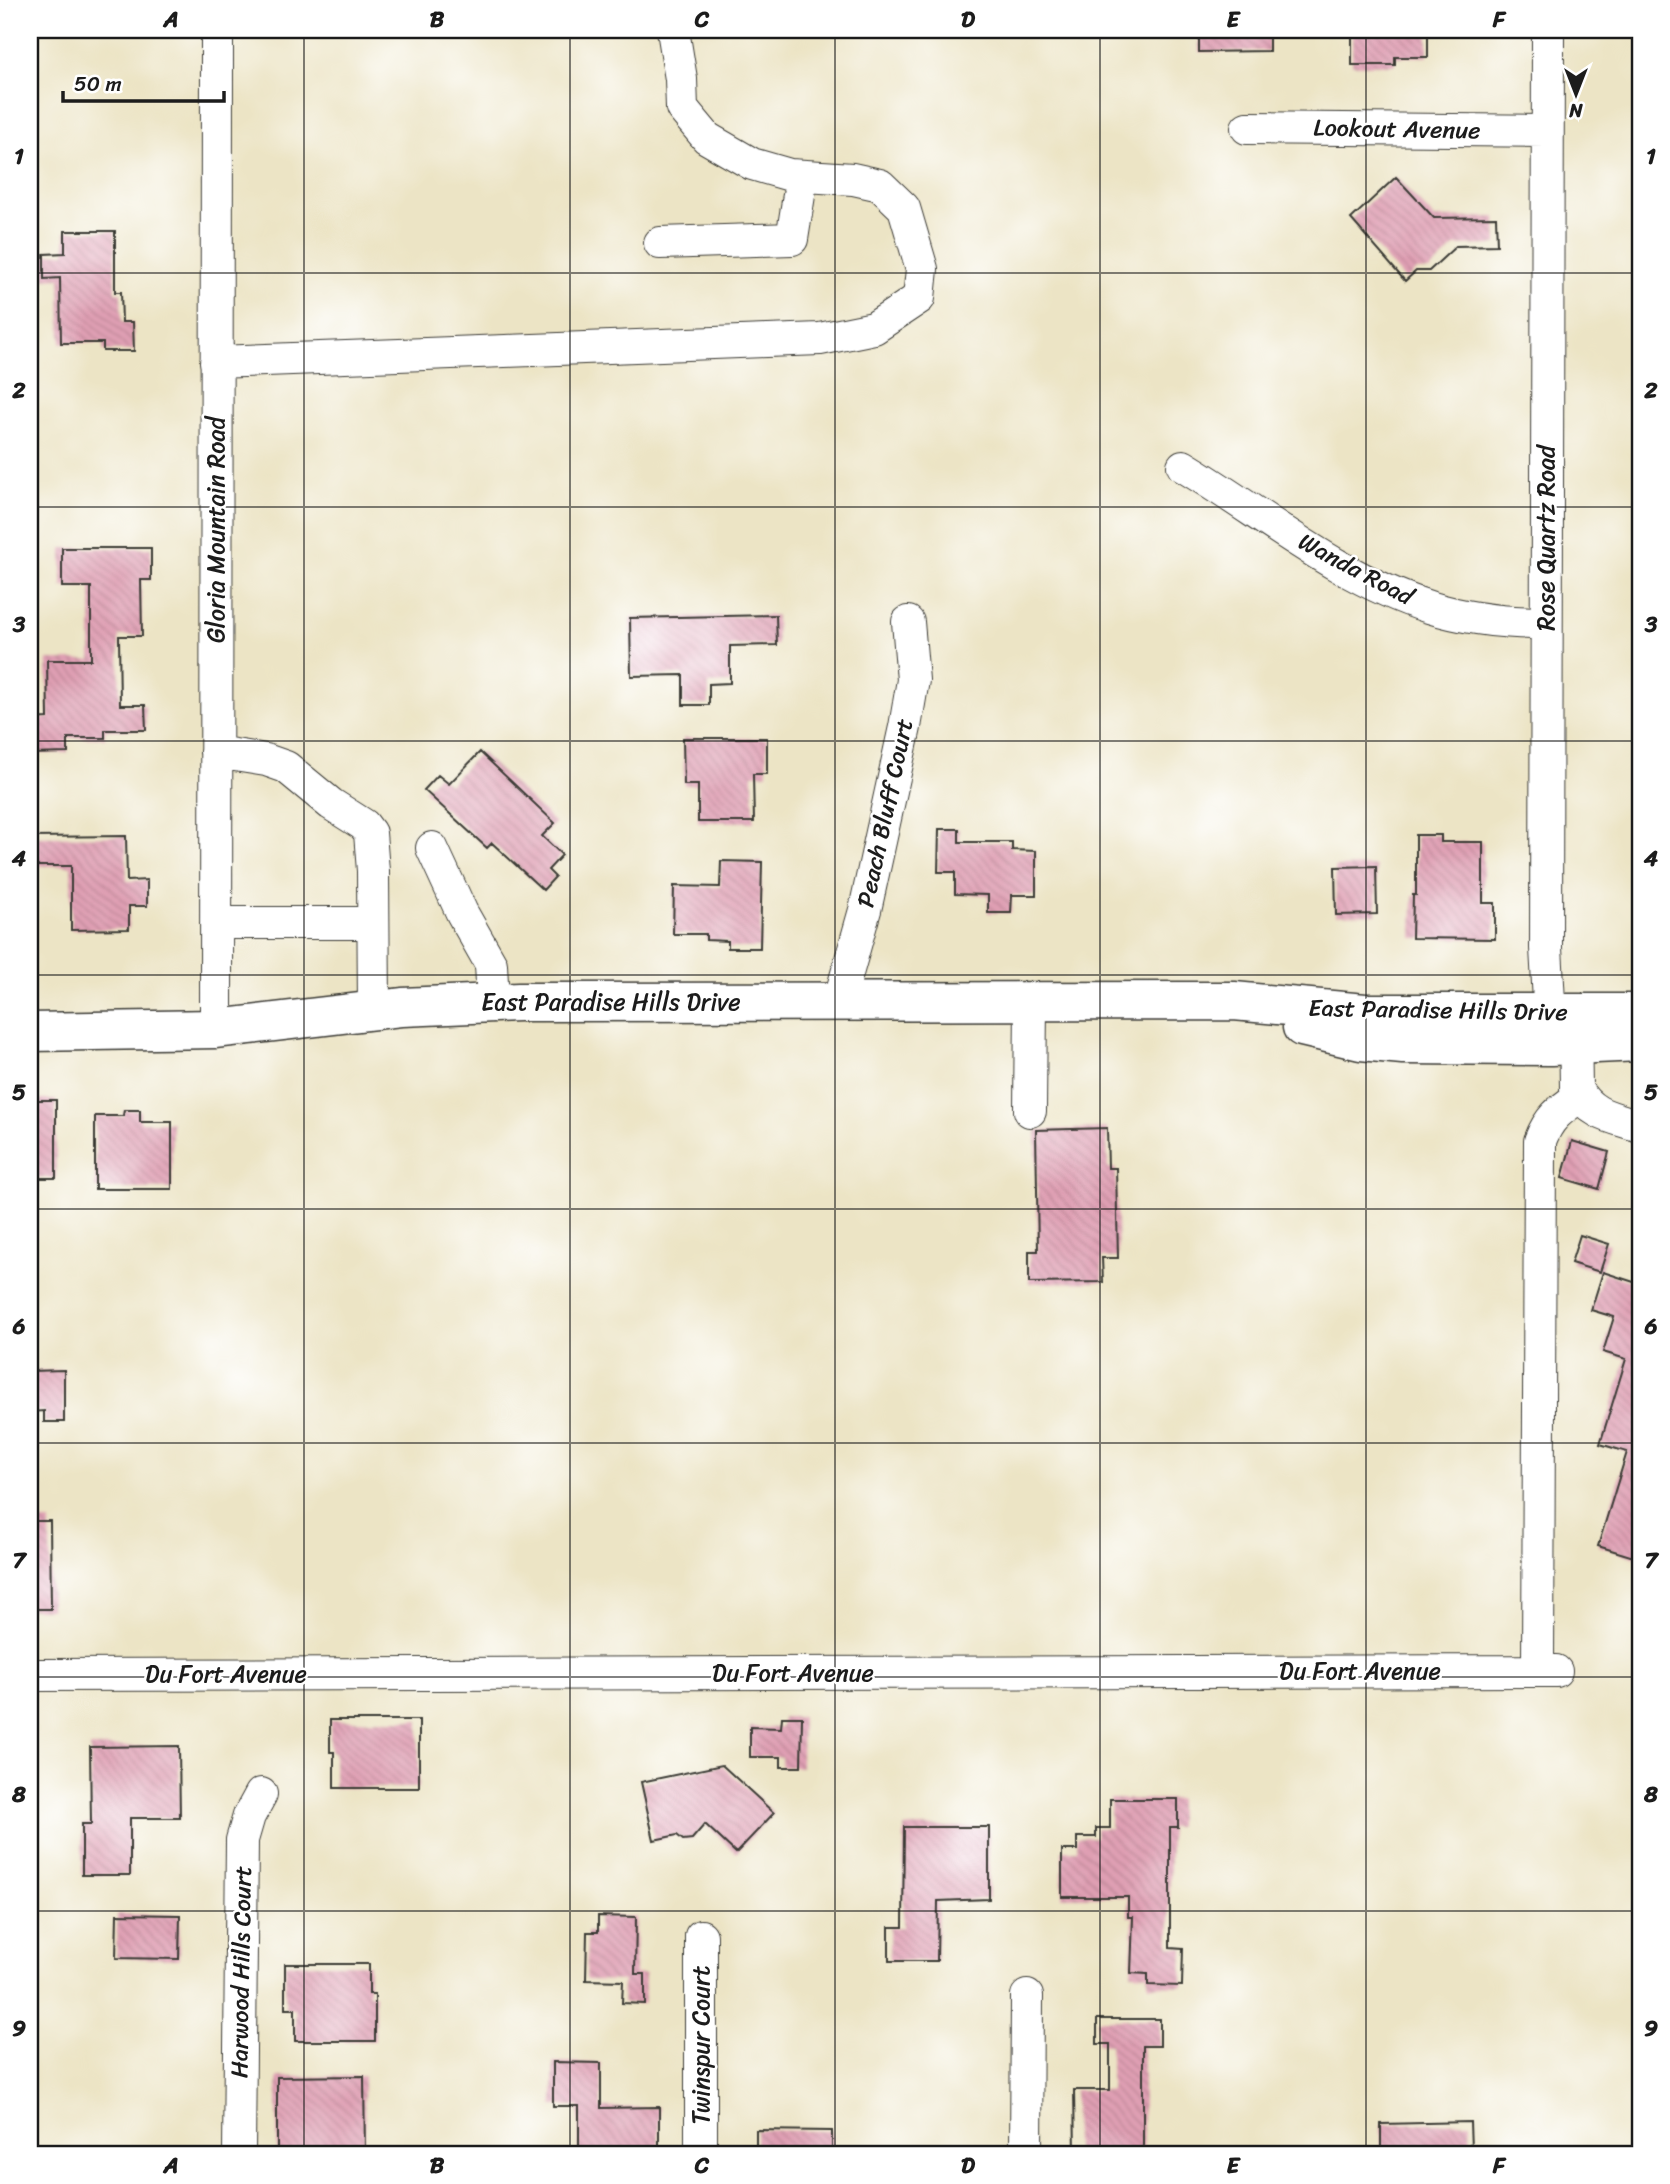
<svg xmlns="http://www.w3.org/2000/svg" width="1670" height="2184" font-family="Sriracha,sans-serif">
	<defs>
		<pattern id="building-back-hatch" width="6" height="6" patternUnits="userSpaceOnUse" patternTransform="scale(1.75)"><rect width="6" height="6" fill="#df9fb3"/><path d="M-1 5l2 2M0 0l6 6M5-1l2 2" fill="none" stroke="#bf8899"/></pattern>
	</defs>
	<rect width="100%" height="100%" fill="#fff"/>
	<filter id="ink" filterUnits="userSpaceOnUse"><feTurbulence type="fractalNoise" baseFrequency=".0143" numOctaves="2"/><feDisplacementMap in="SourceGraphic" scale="14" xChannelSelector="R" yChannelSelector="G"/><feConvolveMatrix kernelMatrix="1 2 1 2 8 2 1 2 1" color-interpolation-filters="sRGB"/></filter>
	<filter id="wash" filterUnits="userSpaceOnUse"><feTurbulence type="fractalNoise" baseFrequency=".00686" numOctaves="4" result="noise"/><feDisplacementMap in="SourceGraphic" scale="28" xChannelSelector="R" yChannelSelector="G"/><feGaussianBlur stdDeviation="1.57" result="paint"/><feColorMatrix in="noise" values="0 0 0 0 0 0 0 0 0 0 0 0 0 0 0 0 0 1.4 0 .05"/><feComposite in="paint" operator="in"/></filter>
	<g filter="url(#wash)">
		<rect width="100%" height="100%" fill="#ece4c5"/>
		<g id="blocks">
			<!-- building -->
			<path fill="url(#building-back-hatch)" d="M 1199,30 L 1269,30 L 1269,51 L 1199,52 Z
				M 1352,30 L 1428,30 L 1428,57 L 1395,57 L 1395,65 L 1352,65 Z
				M 1396,177 L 1434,218 L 1496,217 L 1497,245 L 1456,246 L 1429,271 L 1416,271 L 1405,281 L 1351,219 Z
				M 65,231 L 115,231 L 115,292 L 121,292 L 122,322 L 133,322 L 134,351 L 103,351 L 103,343 L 61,343 L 60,278 L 44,279 L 44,254 L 65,253 Z
				M 62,548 L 151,548 L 151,580 L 141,580 L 142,636 L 119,636 L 120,705 L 145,705 L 146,730 L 105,730 L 105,738 L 68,738 L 68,753 L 30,754 L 30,719 L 48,718 L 47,660 L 91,660 L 91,587 L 62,587 Z
				M 776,615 L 777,645 L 730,646 L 730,683 L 709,684 L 709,705 L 683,705 L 683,675 L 631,676 L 630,618 Z
				M 683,738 L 767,738 L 767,774 L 753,774 L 754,822 L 698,822 L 698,785 L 684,785 Z
				M 480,752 L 555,823 L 542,836 L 562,855 L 548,870 L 555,877 L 543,890 L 492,843 L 487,848 L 424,790 L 438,775 L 449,784 Z
				M 939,829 L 959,829 L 959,842 L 1012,842 L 1012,850 L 1036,851 L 1036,895 L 1012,895 L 1011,913 L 988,913 L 988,895 L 955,894 L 955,872 L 938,872 Z
				M 1416,835 L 1441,835 L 1441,842 L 1483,842 L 1483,903 L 1495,903 L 1495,939 L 1412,938 L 1413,895 L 1416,895 Z
				M 126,836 L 127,881 L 147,880 L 147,906 L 129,906 L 129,929 L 71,930 L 71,866 L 30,866 L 30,837 Z
				M 721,861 L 762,862 L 760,948 L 728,948 L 728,941 L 706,940 L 706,934 L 673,934 L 674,886 L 720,887 Z
				M 1376,866 L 1377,914 L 1336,915 L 1335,867 Z
				M 30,1100 L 56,1100 L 56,1178 L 30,1178 Z
				M 124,1110 L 140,1110 L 140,1122 L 172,1122 L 172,1189 L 95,1189 L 95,1116 L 123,1116 Z
				M 1107,1128 L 1108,1168 L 1116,1168 L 1118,1258 L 1102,1258 L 1103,1282 L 1029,1283 L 1029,1251 L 1038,1251 L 1036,1130 Z
				M 1572,1141 L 1609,1152 L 1599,1189 L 1562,1178 Z
				M 1580,1235 L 1609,1244 L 1600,1272 L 1571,1263 Z
				M 1603,1272 L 1640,1284 L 1640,1559 L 1598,1546 L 1627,1452 L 1600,1444 L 1626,1359 L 1603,1352 L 1614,1317 L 1591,1310 Z
				M 64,1370 L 64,1422 L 44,1422 L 44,1411 L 30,1412 L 30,1371 Z
				M 30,1521 L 50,1521 L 51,1609 L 30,1609 Z
				M 782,1717 L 802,1717 L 801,1767 L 781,1767 L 781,1757 L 750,1757 L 750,1727 L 781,1728 Z
				M 330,1720 L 419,1720 L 419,1788 L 334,1788 L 334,1752 L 330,1752 Z
				M 179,1746 L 180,1818 L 130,1818 L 130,1875 L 82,1875 L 82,1824 L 91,1824 L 90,1747 Z
				M 722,1765 L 774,1813 L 736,1853 L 705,1824 L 692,1839 L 683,1840 L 677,1835 L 654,1840 L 641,1782 Z
				M 1110,1799 L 1178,1799 L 1178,1827 L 1170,1827 L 1170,1947 L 1183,1948 L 1182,1986 L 1148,1985 L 1148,1974 L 1131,1973 L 1133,1917 L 1128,1917 L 1128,1897 L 1062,1897 L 1062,1850 L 1077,1850 L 1077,1837 L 1096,1837 L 1096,1828 L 1110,1828 Z
				M 904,1827 L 989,1827 L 989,1899 L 938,1901 L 937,1961 L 889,1961 L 889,1927 L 903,1927 Z
				M 117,1914 L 180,1915 L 179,1959 L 116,1958 Z
				M 598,1916 L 636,1917 L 635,1974 L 645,1974 L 645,2004 L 622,2003 L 623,1981 L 586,1980 L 587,1932 L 598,1932 Z
				M 285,1964 L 369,1964 L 369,1994 L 375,1994 L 375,2041 L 295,2041 L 295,2009 L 285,2009 Z
				M 1097,2019 L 1160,2019 L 1160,2046 L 1143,2046 L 1143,2154 L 1075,2154 L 1074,2090 L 1110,2090 L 1110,2044 L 1097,2044 Z
				M 553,2062 L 601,2063 L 601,2108 L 659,2107 L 659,2154 L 579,2154 L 579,2106 L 553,2106 Z
				M 364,2076 L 365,2154 L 277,2154 L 277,2077 Z
				M 1470,2122 L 1471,2149 L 1462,2149 L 1462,2154 L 1381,2154 L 1381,2124 Z
				M 756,2130 L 832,2131 L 832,2154 L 756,2154 Z"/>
		</g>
	</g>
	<g filter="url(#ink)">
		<use href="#blocks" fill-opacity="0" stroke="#3b3a35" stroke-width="2"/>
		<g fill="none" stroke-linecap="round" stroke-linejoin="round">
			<defs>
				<path id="minor" d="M 1548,30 L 1546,948 L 1551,1037
					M 1247,128 L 1547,131
					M 660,243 L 792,239 L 802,176
					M 216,362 L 820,339 L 874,328 L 919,298 L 922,269 L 904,208 L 880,185 L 853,179 L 790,175 L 752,164 L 707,138 L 682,108 L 681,79 L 673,30
					M 1183,466 C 1263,514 1340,579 1429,607 C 1467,619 1507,623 1546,623
					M 216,752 L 266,760 L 286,767 L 331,804 L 364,825 L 370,833 L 373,871 L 374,1010
					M 432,848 L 462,913 L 491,964 L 493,1003
					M 216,923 L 373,923
					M 839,1002 L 865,910 L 905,727 L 913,680 L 908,622
					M 1575,1021 L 1576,1089 C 1592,1116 1612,1117 1640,1126
					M 216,1029 L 217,30
					M 1030,1111 L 1031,1001
					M 1538,1671 L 1540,1141 C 1549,1117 1560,1110 1580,1096
					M 30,1675 L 1556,1671
					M 701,1936 L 701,2154
					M 239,2154 L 242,1840 L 249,1816 L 261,1794
					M 1026,2154 L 1027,1996"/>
				<path id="major" d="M 1302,1027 L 1361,1041 L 1403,1045 L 1551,1046 L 1640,1042
					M 30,1032 L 216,1029 L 402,1007 L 519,1002 L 1234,1001 L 1365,1013 L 1640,1013"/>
			</defs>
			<!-- minor casing -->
			<use href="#minor" stroke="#3b3a35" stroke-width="34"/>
			<!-- major casing -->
			<use href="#major" stroke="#3b3a35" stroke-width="41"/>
			<!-- minor -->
			<use href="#minor" stroke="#fff" stroke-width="32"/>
			<!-- major -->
			<use href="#major" stroke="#fff" stroke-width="38"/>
		</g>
	</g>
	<!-- grid -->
	<path fill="none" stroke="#1c1c1c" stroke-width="2" stroke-opacity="0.55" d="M 304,30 L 304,2154M 570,30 L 570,2154M 835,30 L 835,2154M 1100,30 L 1100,2154M 1366,30 L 1366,2154M 30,273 L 1640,273M 30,507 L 1640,507M 30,741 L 1640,741M 30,975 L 1640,975M 30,1209 L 1640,1209M 30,1443 L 1640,1443M 30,1677 L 1640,1677M 30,1911 L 1640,1911"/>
	<g text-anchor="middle" stroke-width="5" stroke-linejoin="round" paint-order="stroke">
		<!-- street labels -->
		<g font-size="24" fill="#1c1c1c" stroke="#fff">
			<text transform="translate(1397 129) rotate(1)" y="8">Lookout Avenue</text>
			<text transform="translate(216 530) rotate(-90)" y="8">Gloria Mountain Road</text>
			<text transform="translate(1546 538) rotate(-90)" y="8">Rose Quartz Road</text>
			<text transform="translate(1356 569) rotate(28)" y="8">Wanda Road</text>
			<text transform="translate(885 813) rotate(-78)" y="8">Peach Bluff Court</text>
			<text x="611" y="1010">East Paradise Hills Drive</text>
			<text transform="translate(1438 1010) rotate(1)" y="8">East Paradise Hills Drive</text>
			<text x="1360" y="1679">Du Fort Avenue</text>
			<text x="793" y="1681">Du Fort Avenue</text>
			<text x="226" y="1682">Du Fort Avenue</text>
			<text transform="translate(241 1972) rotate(-89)" y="8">Harwood Hills Court</text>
			<text transform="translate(701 2045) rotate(-90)" y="8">Twinspur Court</text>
		</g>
	</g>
	<!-- margin -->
	<rect width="1670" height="2184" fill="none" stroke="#fff" stroke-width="77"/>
	<!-- north arrow -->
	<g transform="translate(1576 94) rotate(180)" stroke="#ffffff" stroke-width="5" paint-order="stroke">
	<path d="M0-5L12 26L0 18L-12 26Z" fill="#1c1c1c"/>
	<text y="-10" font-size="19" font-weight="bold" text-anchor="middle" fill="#1c1c1c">N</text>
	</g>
	<!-- scale -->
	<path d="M63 91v10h161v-10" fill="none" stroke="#1c1c1c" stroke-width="3.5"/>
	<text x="74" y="91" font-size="21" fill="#1c1c1c" stroke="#ffffff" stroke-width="5" paint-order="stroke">50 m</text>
	<rect x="38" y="38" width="1594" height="2108" fill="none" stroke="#1c1c1c" stroke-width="2.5"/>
	<g font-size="23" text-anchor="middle" font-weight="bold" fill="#1c1c1c">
		<text x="171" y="27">A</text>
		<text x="437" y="27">B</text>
		<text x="702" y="27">C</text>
		<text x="968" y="27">D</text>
		<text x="1233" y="27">E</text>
		<text x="1499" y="27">F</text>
		<text x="19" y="164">1</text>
		<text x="1651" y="164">1</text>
		<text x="19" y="398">2</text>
		<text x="1651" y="398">2</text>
		<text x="19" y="632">3</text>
		<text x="1651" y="632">3</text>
		<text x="19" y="866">4</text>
		<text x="1651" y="866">4</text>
		<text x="19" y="1100">5</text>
		<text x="1651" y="1100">5</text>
		<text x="19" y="1334">6</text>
		<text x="1651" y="1334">6</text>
		<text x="19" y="1568">7</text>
		<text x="1651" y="1568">7</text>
		<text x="19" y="1802">8</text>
		<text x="1651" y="1802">8</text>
		<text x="19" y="2036">9</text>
		<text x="1651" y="2036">9</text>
		<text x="171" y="2173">A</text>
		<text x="437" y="2173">B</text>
		<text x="702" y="2173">C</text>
		<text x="968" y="2173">D</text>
		<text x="1233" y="2173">E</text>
		<text x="1499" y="2173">F</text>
	</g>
</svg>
